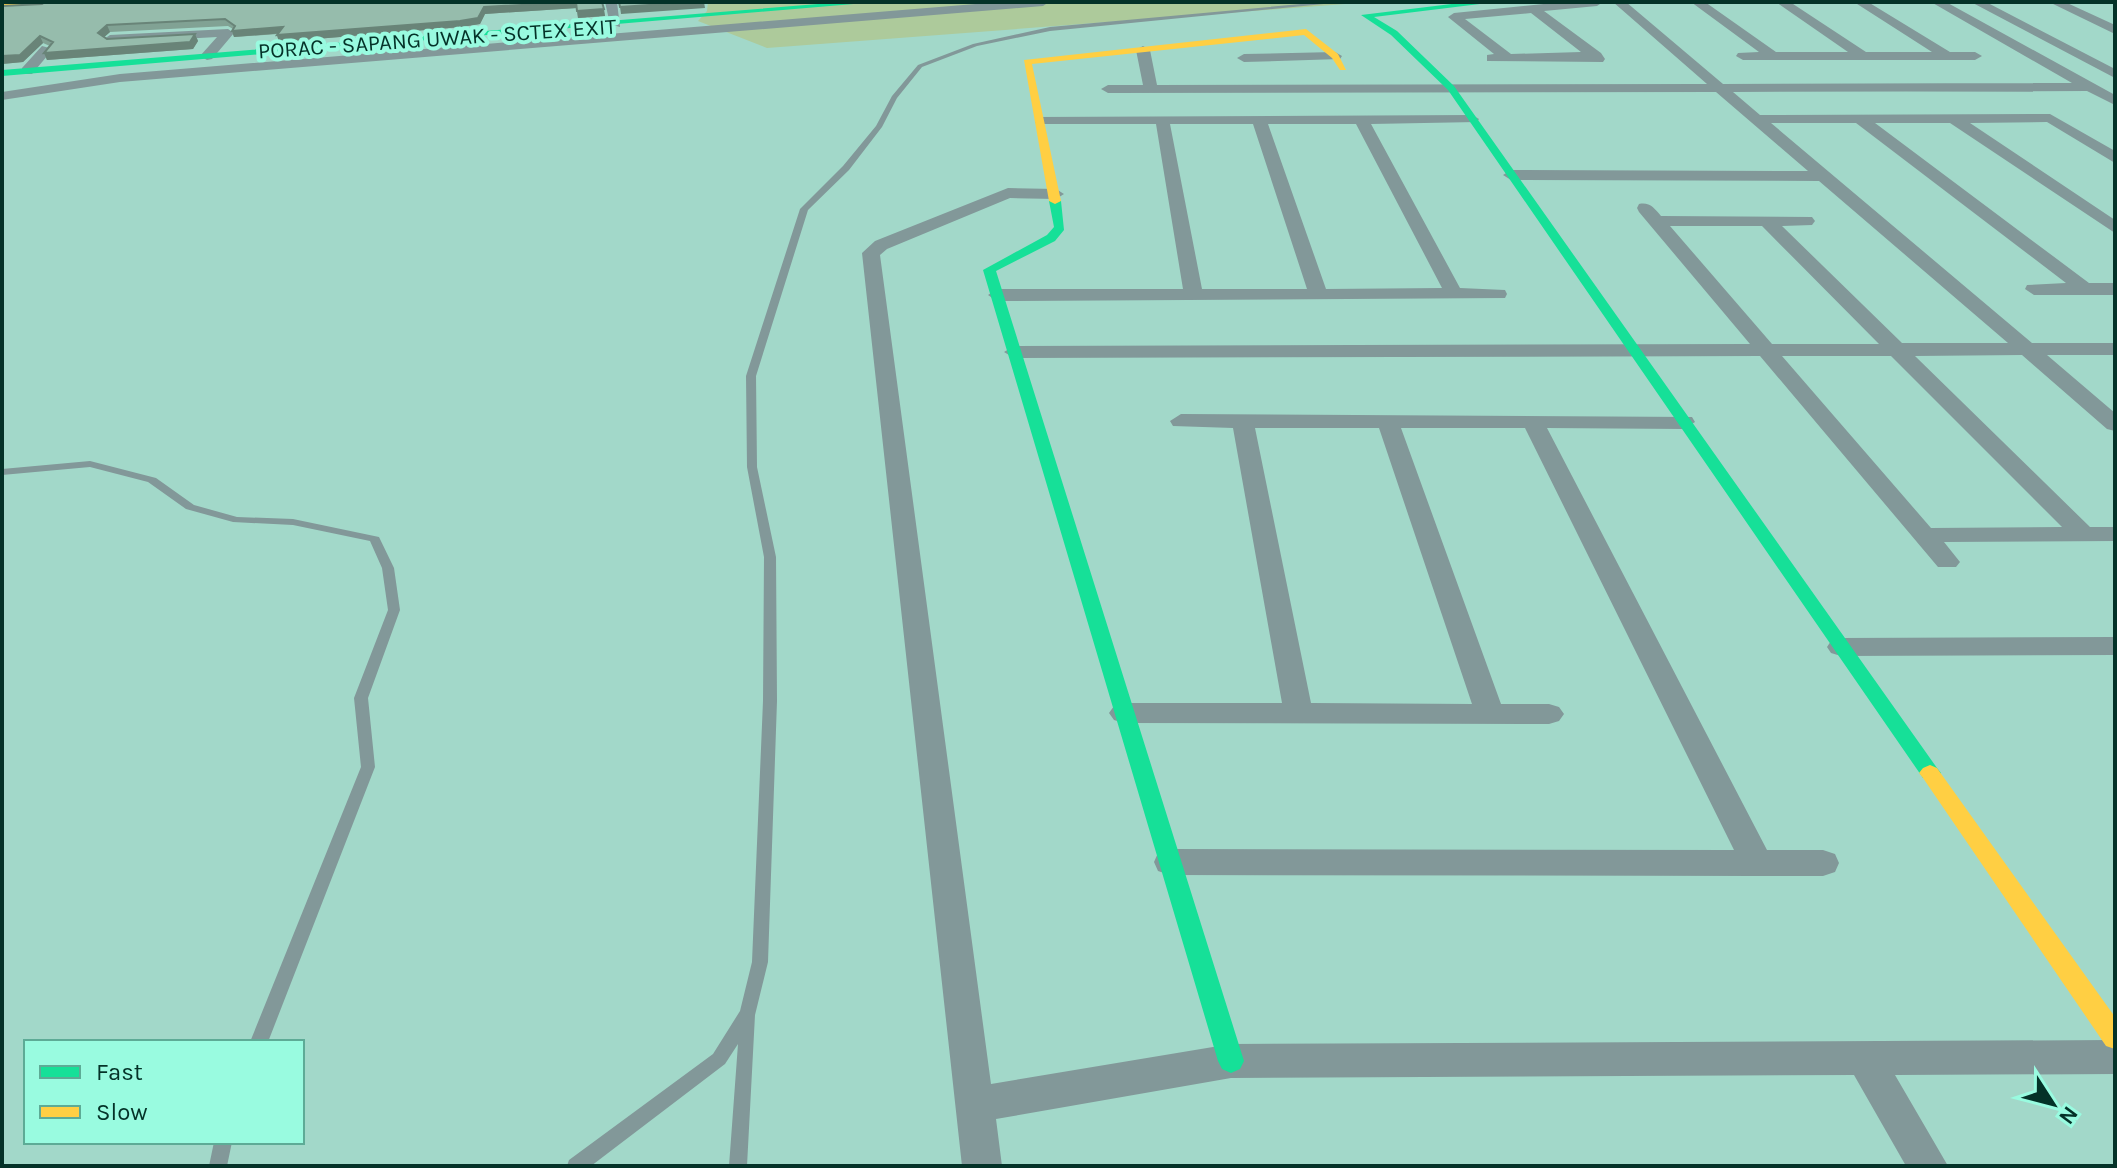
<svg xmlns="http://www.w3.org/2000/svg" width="2117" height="1168" font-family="Karla,sans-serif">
	<rect width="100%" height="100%" fill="#a2d8c9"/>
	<!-- green -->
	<path fill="#adca9b" d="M 708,2 L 1371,2 L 767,48 L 698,21 L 707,11 Z"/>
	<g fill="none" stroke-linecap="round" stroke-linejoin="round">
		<!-- lane -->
		<path fill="#829899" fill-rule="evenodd" d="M 1323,2 L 1344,2 L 1050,31 L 977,46 L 922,67 L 897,98 L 882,127 L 849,170 L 808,210 L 756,376 L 757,467 L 776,557 L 777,701 L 768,962 L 755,1015 L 747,1166 L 729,1166 L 738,1044 L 725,1064 L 591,1166 L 567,1166 L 569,1160 L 713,1054 L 740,1011 L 752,962 L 763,701 L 764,557 L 747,467 L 746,376 L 800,209 L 843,166 L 876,126 L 892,96 L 918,65 L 973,44 L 1050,27 Z
			M 90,461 L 156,478 L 194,505 L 237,517 L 293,519 L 379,537 L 394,568 L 400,610 L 368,698 L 375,767 L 268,1042 L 250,1042 L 361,767 L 354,698 L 388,610 L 382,568 L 370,541 L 293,525 L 233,522 L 186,509 L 148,482 L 90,467 L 2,475 L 2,469 Z
			M 214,1142 L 232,1142 L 227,1166 L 209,1166 Z"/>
		<!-- street -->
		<path fill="#829899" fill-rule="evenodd" d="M 605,2 L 617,2 L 620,27 L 610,24 Z
			M 1000,2 L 1049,2 L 1043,6 L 120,82 L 2,100 L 2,92 L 120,74 Z
			M 1563,2 L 1603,2 L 1597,6 L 1544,11 L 1601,53 L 1605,59 L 1603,62 L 1487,61 L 1487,55 L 1494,54 L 1448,17 L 1454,13 ZM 1531,13 L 1581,52 L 1511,54 L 1465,19 Z
			M 1613,2 L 1626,2 L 1723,84 L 2072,83 L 1931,2 L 1946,2 L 2115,95 L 2115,105 L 2087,91 L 1733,92 L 1760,115 L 2050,114 L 2115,151 L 2115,163 L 2047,122 L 1970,123 L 2115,220 L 2115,233 L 1950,123 L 1875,123 L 2089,283 L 2115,283 L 2115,295 L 2034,295 L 2025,289 L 2027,285 L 2066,283 L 1856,123 L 1771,123 L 2032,343 L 2115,343 L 2115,355 L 2047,355 L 2115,413 L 2115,431 L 2107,429 L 2022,355 L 1915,356 L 2090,527 L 2115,527 L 2115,541 L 1944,542 L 1960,562 L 1956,567 L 1938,567 L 1760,356 L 1014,358 L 1004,352 L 1014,346 L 1750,344 L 1639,212 L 1637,208 L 1639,204 C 1650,202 1654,208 1661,216 L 1812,217 L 1815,221 L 1812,225 L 1782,226 L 1902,343 L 2008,343 L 1819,181 L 1511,180 L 1503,175 L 1511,170 L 1808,171 L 1716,92 L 1108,93 L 1101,89 L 1108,85 L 1143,85 L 1136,50 L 1143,46 L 1150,50 L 1157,85 L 1707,84 ZM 1670,226 L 1762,226 L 1879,344 L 1772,344 ZM 1782,356 L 1891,356 L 2062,527 L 1931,528 Z
			M 1691,2 L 1705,2 L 1776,52 L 1848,52 L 1776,2 L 1790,2 L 1866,52 L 1932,52 L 1854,2 L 1868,2 L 1950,52 L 1975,52 L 1982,56 L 1975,60 L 1743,60 L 1736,56 L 1738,53 L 1759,52 Z
			M 1971,2 L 1986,2 L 2115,69 L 2115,78 Z
			M 2049,2 L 2065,2 L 2115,25 L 2115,34 Z
			M 228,29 L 234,33 L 212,59 L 207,60 L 200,56 L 217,37 L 110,43 L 104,39 L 110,35 Z
			M 42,46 L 53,49 L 32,74 L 22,74 L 22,68 Z
			M 1335,52 L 1342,56 L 1340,59 L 1244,62 L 1237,58 L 1244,54 Z
			M 1472,115 L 1479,119 L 1477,122 L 1371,124 L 1460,288 L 1505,290 L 1507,294 L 1505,298 L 997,301 L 988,295 L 997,289 L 1183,289 L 1156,124 L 1040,124 L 1035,123 L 1035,117 ZM 1170,124 L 1253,124 L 1307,289 L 1202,289 ZM 1268,124 L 1356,124 L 1442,288 L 1326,289 Z
			M 1008,188 L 1056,189 L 1064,194 L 1056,199 L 1010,198 L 887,249 L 880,255 L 991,1084 L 1231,1044 L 2115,1040 L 2115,1074 L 1895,1075 L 1948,1166 L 1906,1166 L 1854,1075 L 1231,1078 L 996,1119 L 1002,1166 L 962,1166 L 862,253 L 875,241 Z
			M 1181,414 L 1692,417 L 1695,422 L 1684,429 L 1547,428 L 1767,850 L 1823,850 L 1835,854 L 1839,863 L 1835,872 L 1823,876 L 1757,876 L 1170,875 L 1158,871 L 1154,862 L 1158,853 L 1170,849 L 1734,850 L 1525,428 L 1401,428 L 1501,704 L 1549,704 L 1559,707 L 1564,714 L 1559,721 L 1549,724 L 1124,723 L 1114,720 L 1109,713 L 1114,706 L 1124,703 L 1282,703 L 1233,428 L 1173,426 L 1170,421 ZM 1255,428 L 1379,428 L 1472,704 L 1311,703 Z
			M 2115,637 L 2115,655 L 1841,656 L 1831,653 L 1827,647 L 1831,641 L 1841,638 Z"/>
		<!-- fast -->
		<path fill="#16e098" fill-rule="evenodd" d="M 843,2 L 877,2 L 2,76 L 2,70 Z
			M 1468,2 L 1496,2 L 1374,17 L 1397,31 L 1454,86 L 1937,768 L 1941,773 L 1937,778 L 1923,778 L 1448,90 L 1391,35 L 1361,15 Z
			M 1055,198 L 1061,201 L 1064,230 L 1055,241 L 996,271 L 1244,1061 L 1240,1069 L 1231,1073 L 1222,1069 L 1218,1061 L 983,270 L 1047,235 L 1054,227 L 1049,201 Z"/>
		<!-- slow -->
		<path fill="#ffcf43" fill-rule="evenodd" d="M 49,2 L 45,4 L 2,7 L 2,3 Z
			M 1306,29 L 1338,54 L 1346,70 L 1340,70 L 1332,58 L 1304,35 L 1032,64 L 1061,201 L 1055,204 L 1049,201 L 1024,60 Z
			M 1930,765 L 1937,768 L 2115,1017 L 2115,1049 L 2106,1046 L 1923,778 L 1919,773 L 1923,768 Z"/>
	</g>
	<!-- wall -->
	<path fill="#81a294" d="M 602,3 L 605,16 L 578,18 L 577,8 L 485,14 L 480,24 L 462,27 L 279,42 L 277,35 L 278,34 L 234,37 L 232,31 L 233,29 L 228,26 L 110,32 L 104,37 L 107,39 L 195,34 L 198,41 L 193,49 L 47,60 L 44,53 L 50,46 L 43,43 L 23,62 L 2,64 L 2,6 Z"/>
	<!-- shaded-wall -->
	<path fill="#698478" d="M 576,2 L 577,8 L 485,14 L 480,24 L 462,27 L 279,42 L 277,35 L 484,7 Z
		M 693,2 L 704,2 L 705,8 L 621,14 L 620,7 Z
		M 604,9 L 605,16 L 578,18 L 577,11 Z
		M 107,25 L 110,32 L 101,40 L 98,33 Z
		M 283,27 L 285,33 L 234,37 L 232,31 Z
		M 195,34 L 198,41 L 193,49 L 47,60 L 44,53 Z
		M 40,36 L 43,43 L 23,62 L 2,64 L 2,56 Z"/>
	<!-- building -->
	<path fill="#96bcac" stroke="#698478" stroke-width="2" d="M 45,2 L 576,2 L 484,7 L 478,18 L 460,21 L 277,35 L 283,27 L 232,31 L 235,26 L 225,19 L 107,25 L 98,33 L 107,39 L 195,34 L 190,42 L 44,53 L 53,42 L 40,36 L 20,55 L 2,56 L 2,6 L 42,4 Z
		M 576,2 L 602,2 L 604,9 L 577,11 Z
		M 619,2 L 693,2 L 620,7 Z"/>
	<g text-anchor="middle" stroke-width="8" stroke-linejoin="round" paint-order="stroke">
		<!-- far-street labels -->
		<g font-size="22" fill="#043228" stroke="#99fbe0">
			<text transform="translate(437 38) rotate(-4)" y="8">PORAC - SAPANG UWAK - SCTEX EXIT</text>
		</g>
	</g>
	<!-- border -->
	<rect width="2117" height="1168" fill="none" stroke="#043228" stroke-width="8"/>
	<!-- legend -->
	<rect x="24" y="1040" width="280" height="104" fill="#99fbe0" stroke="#5dab96" stroke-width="2"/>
	<rect x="40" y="1066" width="40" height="12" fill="#16e098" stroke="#5dab96" stroke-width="2"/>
	<text x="96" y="1080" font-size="24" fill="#043228">Fast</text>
	<rect x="40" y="1106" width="40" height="12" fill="#ffcf43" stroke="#5dab96" stroke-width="2"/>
	<text x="96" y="1120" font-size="24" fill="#043228">Slow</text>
	<!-- north arrow -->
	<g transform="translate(2053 1104) rotate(126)" stroke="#99fbe0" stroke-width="6" paint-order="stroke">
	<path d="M0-6L14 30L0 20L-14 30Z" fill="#043228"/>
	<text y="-12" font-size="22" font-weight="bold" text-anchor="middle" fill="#043228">N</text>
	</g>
</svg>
